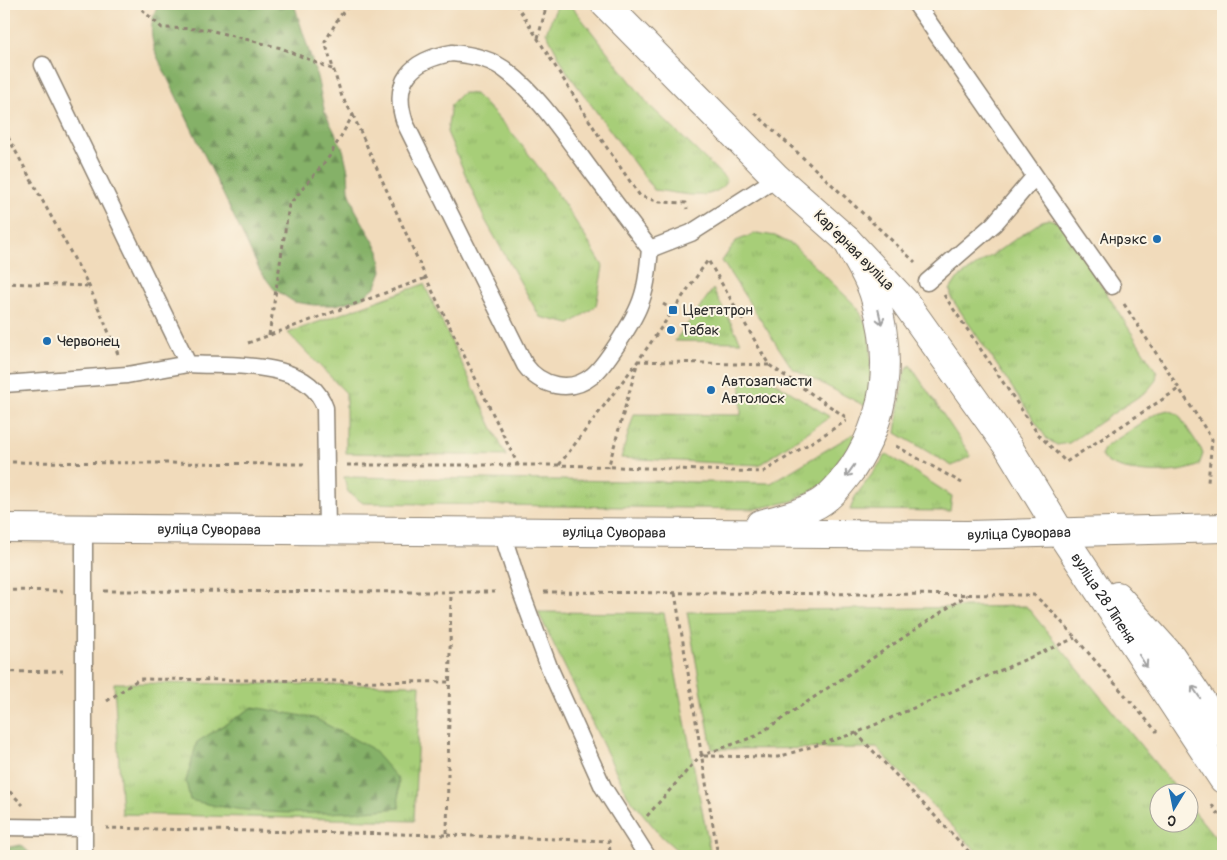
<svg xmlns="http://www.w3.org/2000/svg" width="1227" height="860" font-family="Pangolin,sans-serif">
	<defs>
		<pattern id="grass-tufts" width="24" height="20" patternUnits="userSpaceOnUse" patternTransform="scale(1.25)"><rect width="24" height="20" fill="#a7ce78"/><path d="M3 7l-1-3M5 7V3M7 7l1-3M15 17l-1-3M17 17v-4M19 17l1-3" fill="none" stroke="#90b168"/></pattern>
		<pattern id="forest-firs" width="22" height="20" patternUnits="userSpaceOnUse" patternTransform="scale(1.25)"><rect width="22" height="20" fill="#85b168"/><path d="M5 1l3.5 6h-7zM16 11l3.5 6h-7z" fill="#6d9056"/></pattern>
	</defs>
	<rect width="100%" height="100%" fill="#fcf5e5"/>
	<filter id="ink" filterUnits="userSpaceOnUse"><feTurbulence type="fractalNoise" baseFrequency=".02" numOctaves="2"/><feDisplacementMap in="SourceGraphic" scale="10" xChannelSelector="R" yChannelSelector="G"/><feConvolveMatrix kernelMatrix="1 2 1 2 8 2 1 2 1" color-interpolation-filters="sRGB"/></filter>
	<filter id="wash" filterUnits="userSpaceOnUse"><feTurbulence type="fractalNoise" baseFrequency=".0096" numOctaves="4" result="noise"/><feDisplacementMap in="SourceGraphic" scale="20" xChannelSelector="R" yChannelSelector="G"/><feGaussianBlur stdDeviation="1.12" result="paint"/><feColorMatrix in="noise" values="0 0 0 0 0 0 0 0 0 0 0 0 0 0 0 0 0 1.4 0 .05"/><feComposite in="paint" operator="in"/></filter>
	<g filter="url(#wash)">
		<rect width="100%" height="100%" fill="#f1dbbb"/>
		<!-- grass -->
		<path fill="url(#grass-tufts)" stroke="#697c52" d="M 558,4 L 570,4 L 649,105 L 727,180 C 715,205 677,192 654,190 L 567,72 L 546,32 Z
			M 462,93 L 475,94 C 528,145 565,203 603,266 L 596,306 L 570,324 L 540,317 L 484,218 L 447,132 L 451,104 Z
			M 1049,219 L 1062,223 L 1157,373 L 1156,380 L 1147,391 L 1069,443 L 1057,445 L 1047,439 L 952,299 L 950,290 L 957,279 L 1042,221 Z
			M 757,233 L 775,236 L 793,245 L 857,307 L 870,331 L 871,388 L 865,406 L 792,368 L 722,261 L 736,241 Z
			M 424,284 L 506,456 L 346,453 L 346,393 L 288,333 Z
			M 713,289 L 741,342 L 675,341 Z
			M 910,365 L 971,456 L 952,466 L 896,433 L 904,373 Z
			M 765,376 L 830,417 L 759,465 L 621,458 L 634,414 L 741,415 L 741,377 Z
			M 1168,410 L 1178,414 L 1201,449 L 1203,454 L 1199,465 C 1182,476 1110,476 1101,455 L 1105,447 L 1157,413 Z
			M 853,434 L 862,439 L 831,480 L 793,501 L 755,509 L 363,503 L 348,492 L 344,477 L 771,483 Z
			M 887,454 L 952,496 L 950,511 L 850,510 L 855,497 Z
			M 1026,606 L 1179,792 L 1160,792 L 1160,822 L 1190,822 L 1190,806 L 1223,847 L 1223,856 L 981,856 L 877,748 L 712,749 L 687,612 Z
			M 538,612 L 664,613 L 711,856 L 684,856 L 662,837 L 628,796 Z
			M 114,683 L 420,685 L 414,821 L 122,814 Z"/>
		<!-- forest -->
		<path fill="url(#forest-firs)" stroke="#586e4a" d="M 159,4 L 294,4 L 317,77 L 325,113 L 343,149 L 348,171 L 349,190 L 355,209 L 379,251 L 382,271 L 376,286 L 362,298 L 336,305 L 314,305 L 294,302 L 274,289 L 260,271 L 156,54 C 150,35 149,22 159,4 Z
			M 253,707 L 314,718 L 371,748 L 398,779 L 399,808 C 333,815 254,817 190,800 L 186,781 L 197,742 Z
			M 21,845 L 33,856 L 4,856 L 4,848 Z"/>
	</g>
	<g filter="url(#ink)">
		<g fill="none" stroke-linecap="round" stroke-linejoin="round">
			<defs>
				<path id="lane" d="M 916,4 L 1035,176 L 994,224 L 927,282
					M 452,53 C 473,55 493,59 509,73 C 537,95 558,126 579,154 C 602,186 626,217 650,249 C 648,268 647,288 639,306 C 633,321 605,366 592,376 C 570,394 540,386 525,365 L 405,123 C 391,81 411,60 452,53 Z
					M 1035,176 L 1112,286
					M 650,249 L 691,233 L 777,178
					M 188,364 C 231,367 309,358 325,408 L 327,530
					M 4,384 L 127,375 L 188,364 L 43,65
					M 502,533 L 521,592 L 549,667 L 603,787 L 647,856
					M 4,827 L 84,828
					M 84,856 L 84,529"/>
				<path id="secondary" d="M 605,4 L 777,178 L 847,240 L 904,301 L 1009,448 L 1060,532"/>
				<g id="primary">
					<path d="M 760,524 C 780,519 800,514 818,504 C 832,496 842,482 852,469 C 887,417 893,358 875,298 C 870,278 856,259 847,240"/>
					<path id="s1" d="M 4,528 L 967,535 L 1223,528"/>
					<path id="s2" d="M 1060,532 L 1223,779"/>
					<path d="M 1117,596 L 1171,656 L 1223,733"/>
				</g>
			</defs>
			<!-- lane casing -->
			<use href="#lane" stroke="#8e8373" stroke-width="19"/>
			<!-- secondary casing -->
			<use href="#secondary" stroke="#8e8373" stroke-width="30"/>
			<!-- primary casing -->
			<use href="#primary" stroke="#8e8373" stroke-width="30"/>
			<!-- path -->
			<path stroke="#8e8373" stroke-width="3" stroke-dasharray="4 4" stroke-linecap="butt" d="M 136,4 L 162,28 L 205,29 L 281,48 L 334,70
				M 516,4 L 601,139 L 640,196 L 660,202 L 686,203 L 687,209
				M 538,38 L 547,4
				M 755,113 L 915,262
				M 353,115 L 426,278 L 519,467
				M 4,130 L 89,286 L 118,354
				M 4,283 L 89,286
				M 944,295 L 1038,434 L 1066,462 L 1180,388
				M 663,304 L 673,310
				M 1124,304 L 1212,439 L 1208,482
				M 269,335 L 289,205 L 329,157 L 353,115 L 342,97 L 325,42 L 339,17 L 350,4
				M 248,343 L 426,278
				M 769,365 L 638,361 L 708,260 L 769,365 L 847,418
				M 896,446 L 962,483
				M 4,462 L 306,464
				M 347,465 L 559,465 L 763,472 L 846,421
				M 559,465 L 638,361 L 608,468
				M 4,590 L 63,591
				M 104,591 L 451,592 L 447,835 L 106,828
				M 451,592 L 498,592
				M 544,592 L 1034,595 L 1053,612 L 1157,732
				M 675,593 L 718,856
				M 4,672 L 63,671
				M 107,701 L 139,679 L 450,682
				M 856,733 L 973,856
				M 704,756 L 778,757 L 856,733 L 1075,638
				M 4,786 L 23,805
				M 1212,805 L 1223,821
				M 647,816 L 700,756 L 756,736 L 967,595
				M 447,835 L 609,841 L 610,852 L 613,856"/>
			<!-- lane -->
			<use href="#lane" stroke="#fff" stroke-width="16"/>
			<!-- secondary -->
			<use href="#secondary" stroke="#fff" stroke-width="28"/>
			<!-- primary -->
			<use href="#primary" stroke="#fff" stroke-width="28"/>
		</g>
		<!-- one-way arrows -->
		<defs><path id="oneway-shaft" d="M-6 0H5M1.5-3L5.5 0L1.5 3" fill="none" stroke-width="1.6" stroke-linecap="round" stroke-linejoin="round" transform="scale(1.25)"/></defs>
		<g stroke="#a0a0a0">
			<use href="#oneway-shaft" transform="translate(880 317) rotate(77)"/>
			<use href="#oneway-shaft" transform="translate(850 471) rotate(125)"/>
			<use href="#oneway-shaft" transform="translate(1143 661) rotate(57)"/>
			<use href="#oneway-shaft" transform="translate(1196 692) rotate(-124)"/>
		</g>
	</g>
	<!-- markers -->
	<g fill="#1f6fb2" stroke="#fcf5e5" stroke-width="2">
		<circle cx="1157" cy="239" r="5"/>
		<rect x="668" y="305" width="10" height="10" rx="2.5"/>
		<circle cx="671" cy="330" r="5"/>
		<circle cx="47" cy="341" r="5"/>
		<circle cx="711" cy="390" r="5"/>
	</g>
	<g text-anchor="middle" stroke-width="4" stroke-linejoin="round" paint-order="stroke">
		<!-- poi labels -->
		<g font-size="15" fill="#2b2b2b" stroke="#fcf5e5" text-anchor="start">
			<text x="1147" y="244" text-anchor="end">Анрэкс</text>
			<text x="683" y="315">Цветатрон</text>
			<text x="681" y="335">Табак</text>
			<text x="57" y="346">Червонец</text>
			<text x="721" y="386">Автозапчасти<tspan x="721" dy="17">Автолоск</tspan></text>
		</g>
		<!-- street labels -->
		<g font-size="15" fill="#2b2b2b" stroke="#fcf5e5">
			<text transform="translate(854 250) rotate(45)" y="5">Карʼерная вуліца</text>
			<text dy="5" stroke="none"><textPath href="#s1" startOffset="205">вуліца Суворава</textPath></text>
			<text dy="5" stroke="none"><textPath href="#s1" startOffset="610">вуліца Суворава</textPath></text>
			<text dy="5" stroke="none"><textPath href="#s1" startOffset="1015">вуліца Суворава</textPath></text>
			<text dy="5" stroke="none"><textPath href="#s2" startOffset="79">вуліца 28 Ліпеня</textPath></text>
		</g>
	</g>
	<!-- margin -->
	<rect width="1227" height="860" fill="none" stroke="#fcf5e5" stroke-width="20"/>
	<!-- north arrow -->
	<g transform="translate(1174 808) rotate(190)"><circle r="24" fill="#fcf5e5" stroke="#a8a49b"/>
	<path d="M0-4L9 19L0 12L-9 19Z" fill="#1f6fb2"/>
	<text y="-8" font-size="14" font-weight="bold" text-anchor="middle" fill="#2b2b2b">С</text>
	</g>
</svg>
